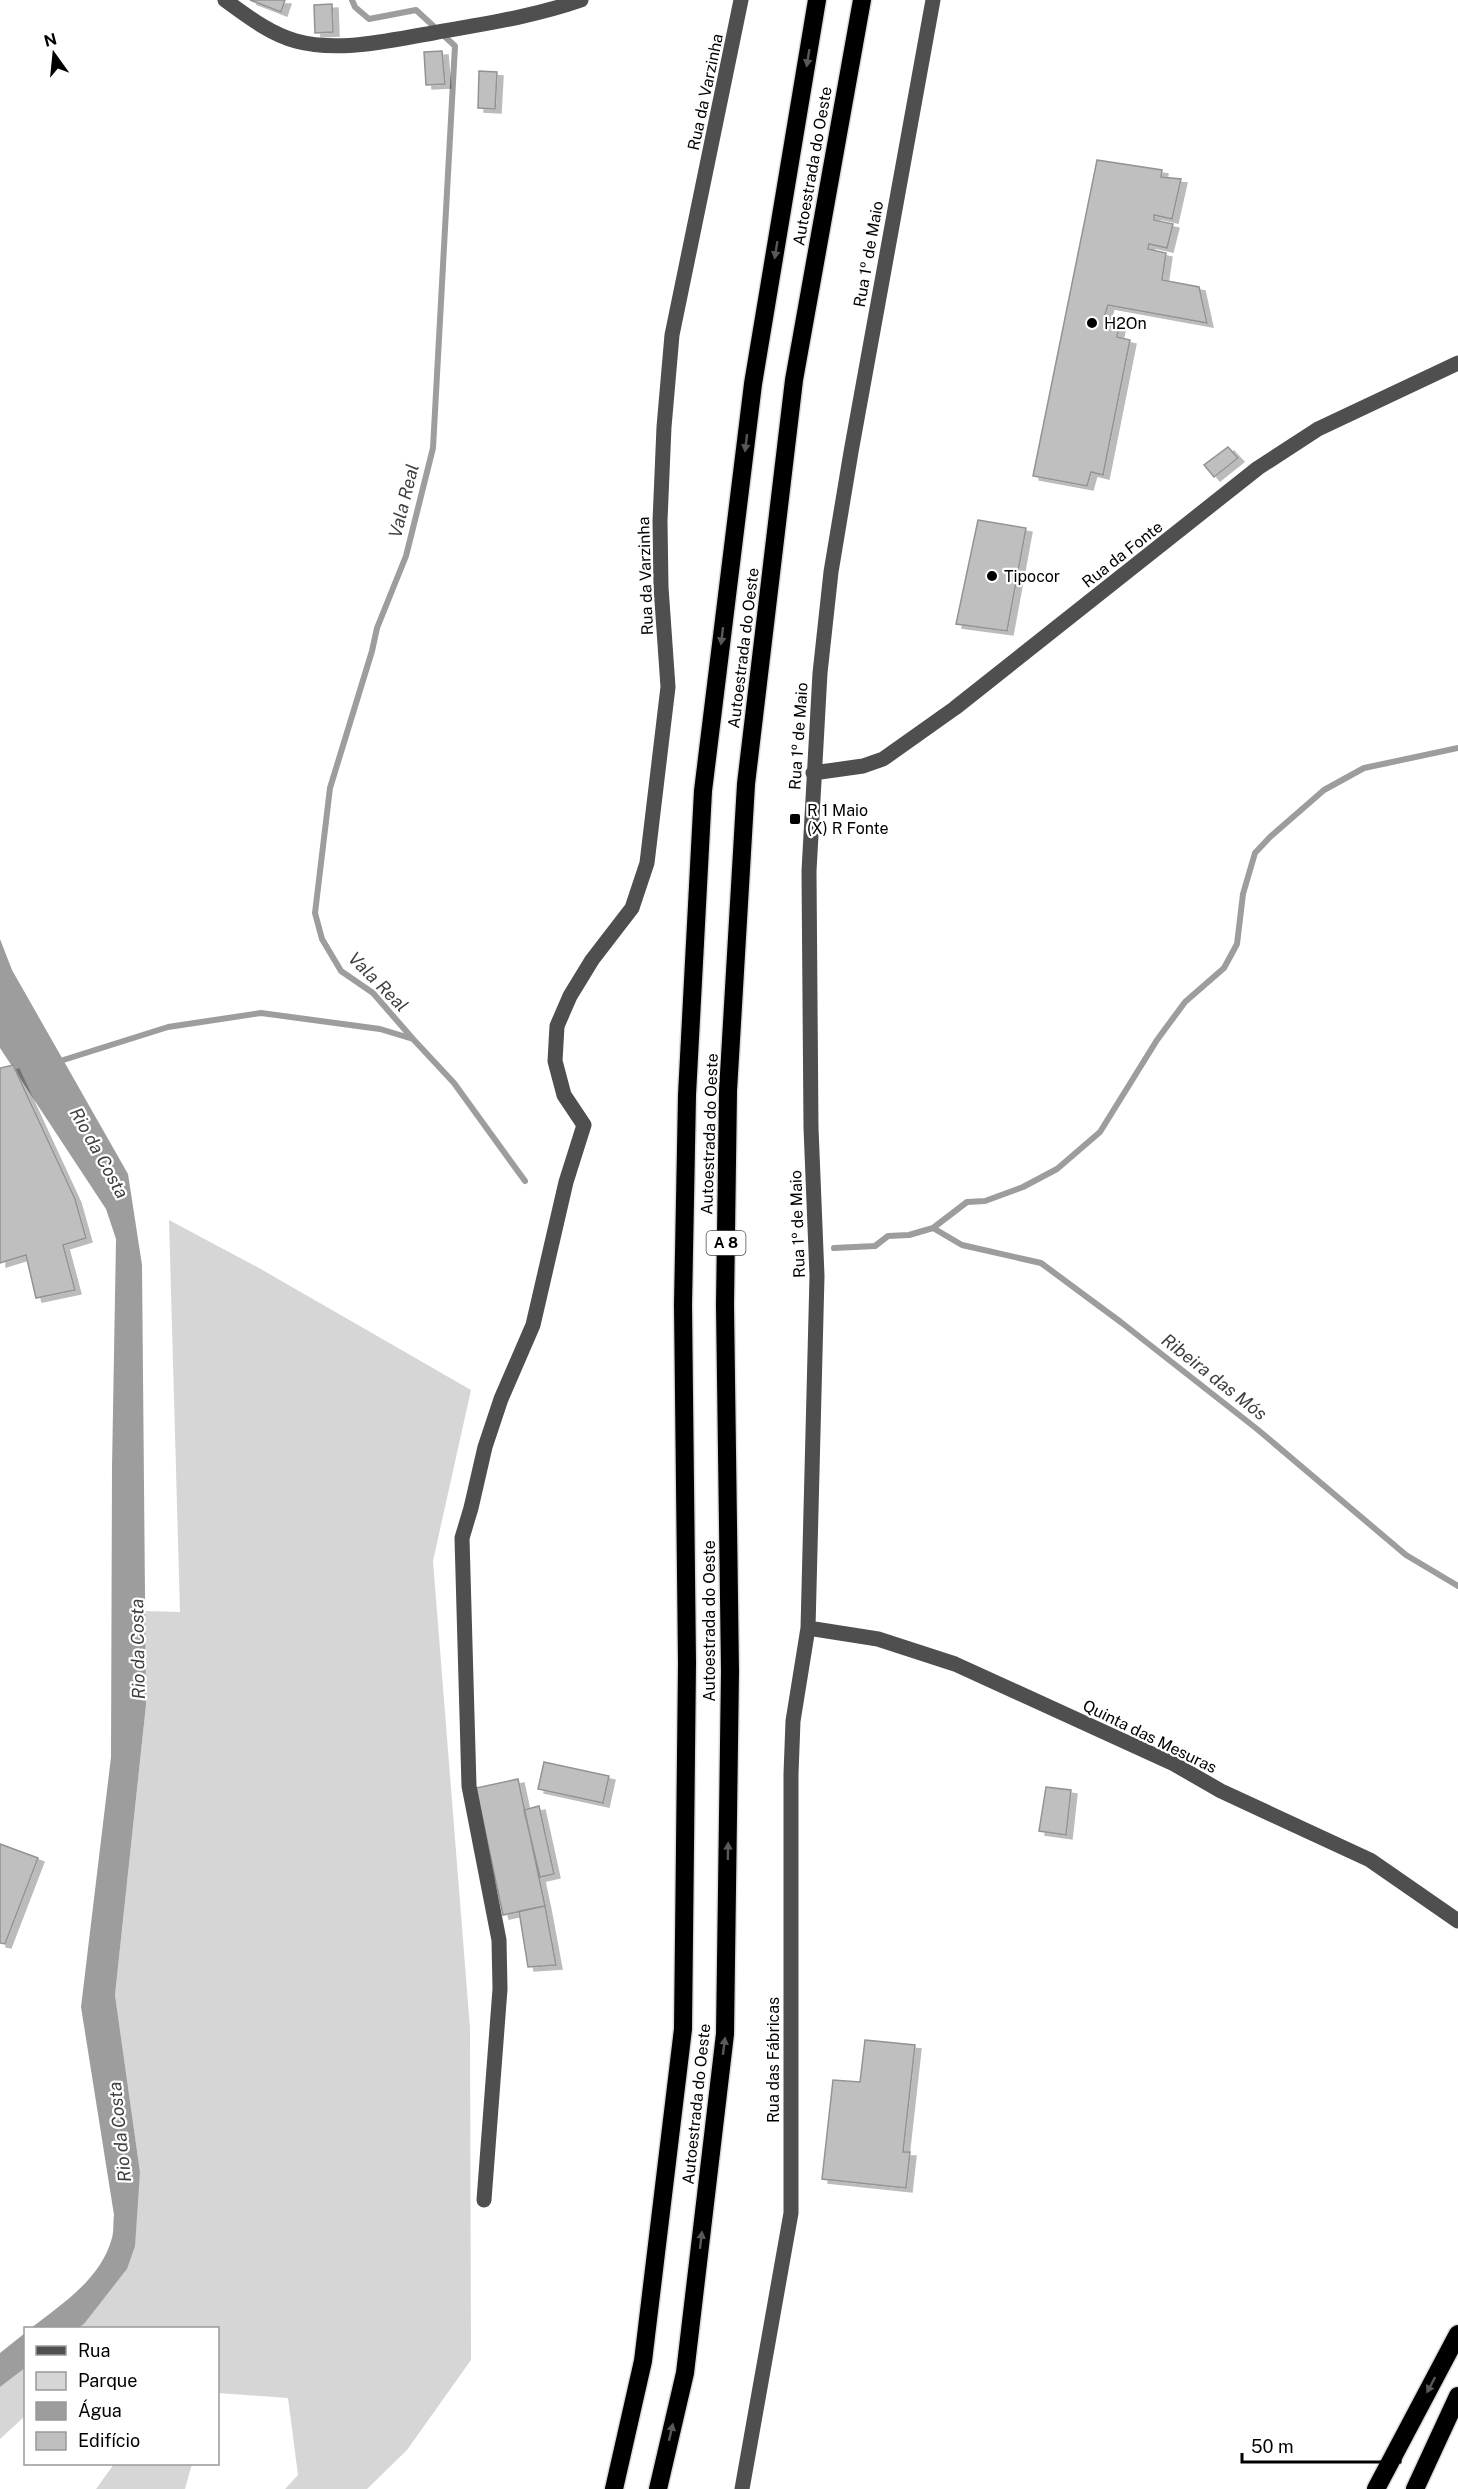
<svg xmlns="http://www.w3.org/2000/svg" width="1458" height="2489" font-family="'Public Sans',sans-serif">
	<defs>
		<filter id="shadow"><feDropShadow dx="6" dy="4" stdDeviation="0" flood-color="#0004"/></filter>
	</defs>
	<rect width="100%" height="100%" fill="#fff"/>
	<!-- green -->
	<path fill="#d6d6d6" d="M 169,1220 L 259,1268 L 471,1390 L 433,1561 L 470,2028 L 471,2360 L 407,2450 L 367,2489 L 285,2489 L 298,2475 L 288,2398 L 218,2393 L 218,2328 L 78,2328 L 84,2324 L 127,2269 L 140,2172 L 115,1995 L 146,1705 L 145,1611 L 180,1612 Z
		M 25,2368 L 25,2416 L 0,2439 L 0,2387 Z
		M 114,2464 L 192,2464 L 185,2489 L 96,2489 Z"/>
	<!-- water -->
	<path fill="#9d9d9d" d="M 0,939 L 12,970 L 128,1174 L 142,1265 L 146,1705 L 115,1995 L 140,2172 L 135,2246 L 127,2269 L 84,2324 L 78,2328 L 31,2328 C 62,2304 101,2279 112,2238 C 114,2231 113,2222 114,2215 L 81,2007 L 111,1757 L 112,1468 L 116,1239 L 106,1209 L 0,1048 Z
		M 25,2333 L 25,2368 L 0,2387 L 0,2353 Z"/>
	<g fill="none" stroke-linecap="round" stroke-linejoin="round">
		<!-- stream -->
		<path stroke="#9d9d9d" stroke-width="6" d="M 352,0 L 355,7 L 369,19 L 416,10 L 455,46 L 433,448 L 406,556 L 377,628 L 372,651 L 330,788 L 315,913 L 322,939 L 341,971 L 373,993 L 413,1039
			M 57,1062 L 168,1027 L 261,1013 L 380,1029 L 413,1039 L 454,1083 L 525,1181
			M 933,1228 L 962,1245 L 1041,1263 L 1122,1323 L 1257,1429 L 1406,1555 L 1458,1586
			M 834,1248 L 875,1246 L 888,1236 L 909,1235 L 933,1228 L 967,1202 L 985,1201 L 1023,1187 L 1057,1169 L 1100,1132 L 1157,1040 L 1185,1002 L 1224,968 L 1237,944 L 1243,894 L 1255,853 L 1270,837 L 1324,790 L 1364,768 L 1458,748"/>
	</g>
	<!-- building -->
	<path fill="#bfbfbf" stroke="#939393" stroke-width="1.5" filter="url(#shadow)" d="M 250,0 L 285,0 L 281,12 Z
		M 332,4 L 333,32 L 315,33 L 314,5 Z
		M 442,51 L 445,84 L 426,85 L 424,52 Z
		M 479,71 L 497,72 L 495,109 L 478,108 Z
		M 1097,160 L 1162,170 L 1161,177 L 1181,179 L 1172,219 L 1154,215 L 1154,220 L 1173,224 L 1167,248 L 1149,244 L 1148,249 L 1166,253 L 1162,280 L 1199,287 L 1207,323 L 1108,305 L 1104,318 L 1120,322 L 1117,337 L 1130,340 L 1103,475 L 1091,472 L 1087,486 L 1033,476 Z
		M 1228,447 L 1238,458 L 1214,477 L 1204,465 Z
		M 978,520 L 1026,528 L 1007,631 L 956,624 Z
		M 13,1065 L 75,1199 L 86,1238 L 63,1245 L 75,1290 L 36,1298 L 26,1255 L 0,1263 L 0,1068 Z
		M 544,1762 L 609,1776 L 603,1803 L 538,1789 Z
		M 518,1779 L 545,1906 L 503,1915 L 476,1788 Z
		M 1046,1787 L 1071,1790 L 1066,1835 L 1039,1831 Z
		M 539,1806 L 554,1874 L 540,1877 L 524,1810 Z
		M 0,1844 L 38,1858 L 5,1944 L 0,1943 Z
		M 545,1906 L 556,1965 L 528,1967 L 519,1911 Z
		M 865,2040 L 915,2045 L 903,2152 L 910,2152 L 906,2188 L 822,2179 L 833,2080 L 860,2082 Z"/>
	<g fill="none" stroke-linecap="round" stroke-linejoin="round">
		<defs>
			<path id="highway" d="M 614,2489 L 643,2361 L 683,2029 L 687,1663 L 683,1305 L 687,1095 L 703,791 L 753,384 L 817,0
				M 658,2489 L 685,2373 L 725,2034 L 730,1671 L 725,1305 L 728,1091 L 746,784 L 794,380 L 862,0
				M 1376,2489 L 1458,2334
				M 1415,2489 L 1458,2396"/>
		</defs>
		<!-- highway casing -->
		<use href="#highway" stroke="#dbdbdb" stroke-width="21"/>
		<!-- minor -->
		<path stroke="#4f4f4f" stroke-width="15" d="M 225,0 C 247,16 270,34 296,41 C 339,53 390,40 433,33 C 483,24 532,17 581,0
			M 813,773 L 863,766 L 883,759 L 955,708 L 1258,468 L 1318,429 L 1458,363
			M 808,1628 L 878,1639 L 955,1664 L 1174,1764 L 1221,1791 L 1370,1860 L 1458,1921
			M 484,2200 L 500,1989 L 499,1940 L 469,1786 L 462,1538 L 471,1508 L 485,1447 L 501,1399 L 533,1325 L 566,1182 L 584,1125 L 564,1095 L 555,1061 L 557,1026 L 570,996 L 592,960 L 632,908 L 647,863 L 668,687 L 661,587 L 660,521 L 664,427 L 672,335 L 741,0
			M 742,2489 L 791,2213 L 791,1774 L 793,1721 L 808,1628 L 817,1276 L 811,1128 L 809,871 L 820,673 L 831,572 L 851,452 L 933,0"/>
		<!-- highway -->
		<use href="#highway" stroke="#000" stroke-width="18"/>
	</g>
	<!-- one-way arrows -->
	<defs><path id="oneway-solid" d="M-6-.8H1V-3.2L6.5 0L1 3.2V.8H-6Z" transform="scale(1.5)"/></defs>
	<g fill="#595959">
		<use href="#oneway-solid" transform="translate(808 58) rotate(99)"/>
		<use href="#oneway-solid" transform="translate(776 250) rotate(99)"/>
		<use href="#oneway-solid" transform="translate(746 443) rotate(97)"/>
		<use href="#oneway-solid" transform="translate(722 636) rotate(97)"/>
		<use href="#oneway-solid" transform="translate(728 1851) rotate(-89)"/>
		<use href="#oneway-solid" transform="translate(724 2046) rotate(-83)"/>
		<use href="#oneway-solid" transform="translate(701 2240) rotate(-83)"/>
		<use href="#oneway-solid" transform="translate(1431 2385) rotate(118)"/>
		<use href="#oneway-solid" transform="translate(671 2432) rotate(-77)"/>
	</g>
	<!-- markers -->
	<g fill="#000" stroke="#fff" stroke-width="2">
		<circle cx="1092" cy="323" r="6"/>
		<circle cx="992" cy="576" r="6"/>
		<rect x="789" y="813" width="12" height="12" rx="3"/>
	</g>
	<g text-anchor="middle" stroke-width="4.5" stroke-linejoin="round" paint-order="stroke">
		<!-- shield labels -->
		<rect fill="#fff" stroke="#4c4c4c" stroke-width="1.5" x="706.5" y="1231" width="39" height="24" rx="4.5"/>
		<g font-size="15" font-weight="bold" fill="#000">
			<text x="726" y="1248">A 8</text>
		</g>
		<!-- street labels -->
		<g font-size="16" fill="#000" stroke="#fff">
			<text transform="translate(705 92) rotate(-78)" y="6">Rua da Varzinha</text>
			<text transform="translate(812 166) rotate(-80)" y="6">Autoestrada do Oeste</text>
			<text transform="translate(868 254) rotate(-80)" y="6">Rua 1º de Maio</text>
			<text transform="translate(1122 554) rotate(-38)" y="6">Rua da Fonte</text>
			<text transform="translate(645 576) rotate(-92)" y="6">Rua da Varzinha</text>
			<text transform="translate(743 648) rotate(-83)" y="6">Autoestrada do Oeste</text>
			<text transform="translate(798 736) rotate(-86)" y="6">Rua 1º de Maio</text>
			<text transform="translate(709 1134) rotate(-88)" y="6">Autoestrada do Oeste</text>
			<text transform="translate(797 1224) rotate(-92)" y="6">Rua 1º de Maio</text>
			<text transform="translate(709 1621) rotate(-90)" y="6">Autoestrada do Oeste</text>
			<text transform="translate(1150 1736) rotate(26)" y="6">Quinta das Mesuras</text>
			<text transform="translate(773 2060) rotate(-90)" y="6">Rua das Fábricas</text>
			<text transform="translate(696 2104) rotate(-84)" y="6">Autoestrada do Oeste</text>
		</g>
		<!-- poi labels -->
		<g font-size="16" fill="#000" stroke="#fff" text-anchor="start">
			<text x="1104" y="329">H2On</text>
			<text x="1004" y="582">Tipocor</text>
			<text x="807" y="816">R 1 Maio<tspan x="807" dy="18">(X) R Fonte</tspan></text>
		</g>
		<!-- water labels -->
		<g font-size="18" font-style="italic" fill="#3e3e3e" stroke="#fff">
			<text transform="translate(404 501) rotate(-76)" y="6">Vala Real</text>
			<text transform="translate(378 982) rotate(45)" y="6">Vala Real</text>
			<text transform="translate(99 1153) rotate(61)" y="6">Rio da Costa</text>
			<text transform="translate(1214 1377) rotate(38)" y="6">Ribeira das Mós</text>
			<text transform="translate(138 1649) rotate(-91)" y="6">Rio da Costa</text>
			<text transform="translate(120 2132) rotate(-96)" y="6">Rio da Costa</text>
		</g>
	</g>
	<!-- legend -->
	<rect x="24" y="2327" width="195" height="138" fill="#ffffff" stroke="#999999" stroke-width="1.5"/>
	<rect x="36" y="2346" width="30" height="9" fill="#4f4f4f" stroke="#999999" stroke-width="1.5"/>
	<text x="78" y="2357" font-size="18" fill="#000000">Rua</text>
	<rect x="36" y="2372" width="30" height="18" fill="#d6d6d6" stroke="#999999" stroke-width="1.5"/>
	<text x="78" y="2387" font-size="18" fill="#000000">Parque</text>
	<rect x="36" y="2402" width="30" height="18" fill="#9d9d9d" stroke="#999999" stroke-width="1.5"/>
	<text x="78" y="2417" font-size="18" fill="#000000">Água</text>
	<rect x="36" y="2432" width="30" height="18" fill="#bfbfbf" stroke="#999999" stroke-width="1.5"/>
	<text x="78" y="2447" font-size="18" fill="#000000">Edifício</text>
	<!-- north arrow -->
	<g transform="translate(54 54) rotate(345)" stroke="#ffffff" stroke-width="4.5" paint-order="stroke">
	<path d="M0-4.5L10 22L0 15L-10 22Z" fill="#000000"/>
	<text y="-9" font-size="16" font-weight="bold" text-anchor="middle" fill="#000000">N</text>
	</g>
	<!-- scale -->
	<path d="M1242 2453v9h158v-9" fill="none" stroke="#000000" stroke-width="3"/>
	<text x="1251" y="2453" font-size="18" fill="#000000" stroke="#ffffff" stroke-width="4.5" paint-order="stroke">50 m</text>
</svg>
